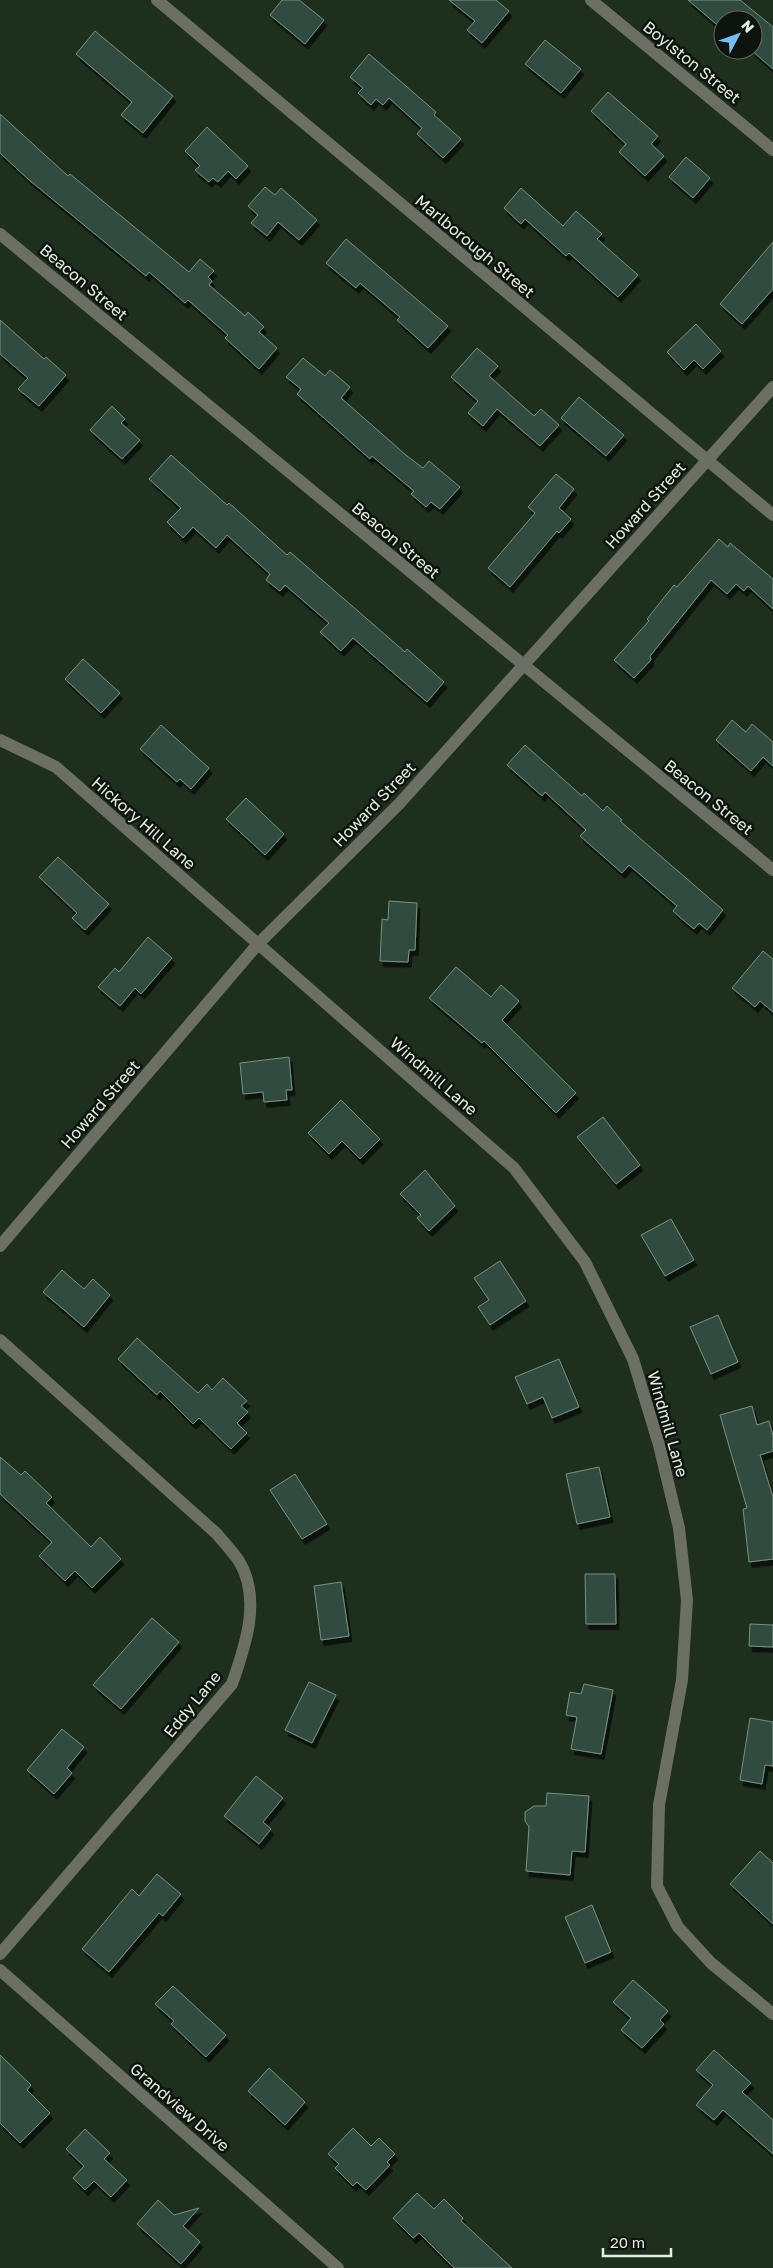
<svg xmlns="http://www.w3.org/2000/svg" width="773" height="2268" font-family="'Golos Text',sans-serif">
	<defs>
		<filter id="shadow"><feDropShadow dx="3" dy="5.5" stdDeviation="0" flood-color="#0009"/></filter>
	</defs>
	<rect width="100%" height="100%" fill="#1e2f1d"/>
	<!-- building -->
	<path fill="#314c3f" stroke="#759283" filter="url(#shadow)" d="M 282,0 L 299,0 L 324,20 L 305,44 L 270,15 Z
		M 449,0 L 496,0 L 509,11 L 482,43 L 467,30 L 475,21 Z
		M 688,0 L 740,0 L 773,27 L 773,69 L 751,50 L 753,50 L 753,20 L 723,20 L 722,29 Z
		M 95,31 L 173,96 L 143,133 L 121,115 L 132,102 L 76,54 Z
		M 545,40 L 581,69 L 561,93 L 525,64 Z
		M 369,54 L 436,112 L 434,115 L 461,139 L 443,158 L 417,134 L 422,128 L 389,98 L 383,105 L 376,99 L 371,105 L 358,93 L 363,88 L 350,77 Z
		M 608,92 L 658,136 L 651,144 L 664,156 L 645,176 L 619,152 L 626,144 L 591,111 Z
		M 0,114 L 68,176 L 70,174 L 189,272 L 200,259 L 214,271 L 208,277 L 212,281 L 209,285 L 245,316 L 248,312 L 264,327 L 259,332 L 277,348 L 259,369 L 225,338 L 228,335 L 188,300 L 185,303 L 149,272 L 146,276 L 28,179 L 0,153 Z
		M 207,127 L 248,166 L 236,179 L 228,171 L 218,182 L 213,178 L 209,182 L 195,170 L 200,166 L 185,151 Z
		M 686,157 L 710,178 L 693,198 L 669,177 Z
		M 265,187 L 275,195 L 281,188 L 317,220 L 299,240 L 278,222 L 267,236 L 251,223 L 258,215 L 248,206 Z
		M 521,188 L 563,226 L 576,211 L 602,234 L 597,239 L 638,275 L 618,297 L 569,253 L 566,256 L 525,219 L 521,224 L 504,208 Z
		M 346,239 L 448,326 L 428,348 L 397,320 L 400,317 L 360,283 L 356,288 L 326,263 Z
		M 773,242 L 773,289 L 742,324 L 720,304 Z
		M 0,320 L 44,359 L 46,357 L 66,375 L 39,406 L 18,389 L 28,378 L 0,354 Z
		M 696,324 L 721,351 L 703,369 L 694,360 L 684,370 L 667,352 Z
		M 477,348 L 498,366 L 489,376 L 534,416 L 541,409 L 559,425 L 540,446 L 497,409 L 483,426 L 468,413 L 478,401 L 451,377 Z
		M 303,358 L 325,376 L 330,370 L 350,387 L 341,398 L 407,456 L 423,468 L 429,461 L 460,487 L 440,509 L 431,502 L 426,507 L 411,494 L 414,491 L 372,456 L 370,459 L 297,394 L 301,389 L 286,377 Z
		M 579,397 L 624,435 L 606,456 L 561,418 Z
		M 112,406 L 125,419 L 121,423 L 140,440 L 122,459 L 90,430 Z
		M 171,455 L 227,505 L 229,503 L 287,555 L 290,552 L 405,652 L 407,649 L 444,682 L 427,702 L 353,638 L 341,651 L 320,632 L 329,623 L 285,585 L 280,591 L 266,580 L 270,574 L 227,535 L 216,548 L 193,527 L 183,538 L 167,522 L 181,508 L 149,479 Z
		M 556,474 L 574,489 L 559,508 L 571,519 L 559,533 L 557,531 L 510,587 L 488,568 L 535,513 L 528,507 Z
		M 719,539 L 728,547 L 730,543 L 773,579 L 773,609 L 748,586 L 744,591 L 736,584 L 727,594 L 711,580 L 650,656 L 651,660 L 634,678 L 614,660 L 649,621 L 647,619 L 674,585 L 677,587 Z
		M 83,659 L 120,693 L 101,713 L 65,679 Z
		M 732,720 L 746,732 L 752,724 L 773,742 L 773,766 L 763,757 L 751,771 L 716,740 Z
		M 161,725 L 209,768 L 191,789 L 180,779 L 177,782 L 140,749 Z
		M 525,745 L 582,796 L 584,793 L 603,811 L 607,806 L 622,820 L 620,821 L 723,910 L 707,930 L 699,923 L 694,929 L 683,920 L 673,911 L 677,906 L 629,865 L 622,873 L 580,836 L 586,830 L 545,792 L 542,796 L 507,765 Z
		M 246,798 L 284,834 L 265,855 L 226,819 Z
		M 58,857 L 109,904 L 85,930 L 72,918 L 77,913 L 39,877 Z
		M 389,901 L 417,903 L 415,950 L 409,950 L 408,962 L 380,961 L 382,919 L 388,920 Z
		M 148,937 L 172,958 L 141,994 L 135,988 L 120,1006 L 98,987 L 115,968 L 119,972 Z
		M 763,951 L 773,959 L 773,1012 L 760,1001 L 755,1007 L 732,988 Z
		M 456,967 L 491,997 L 501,985 L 519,1001 L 502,1020 L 576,1093 L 556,1113 L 484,1041 L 482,1043 L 429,998 Z
		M 289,1057 L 292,1090 L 286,1090 L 287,1100 L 264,1102 L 263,1092 L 243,1094 L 240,1063 Z
		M 341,1100 L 380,1139 L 360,1159 L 342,1141 L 329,1154 L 308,1133 Z
		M 603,1117 L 640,1165 L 616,1184 L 577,1137 Z
		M 425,1170 L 455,1206 L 429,1231 L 417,1218 L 421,1215 L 400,1194 Z
		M 671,1219 L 694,1260 L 665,1276 L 641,1235 Z
		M 500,1261 L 526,1301 L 490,1325 L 478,1307 L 489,1300 L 474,1278 Z
		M 62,1270 L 84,1289 L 93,1279 L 110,1295 L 84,1327 L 43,1292 Z
		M 718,1315 L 738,1362 L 711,1374 L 690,1327 Z
		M 137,1338 L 198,1393 L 207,1384 L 212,1390 L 223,1378 L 247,1401 L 241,1406 L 248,1412 L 237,1423 L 247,1433 L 231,1449 L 199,1418 L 193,1424 L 160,1391 L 157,1395 L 118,1359 Z
		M 559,1359 L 579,1407 L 552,1418 L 543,1397 L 527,1404 L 515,1377 Z
		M 752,1406 L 757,1425 L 769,1421 L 773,1436 L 773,1451 L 760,1455 L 773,1497 L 773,1559 L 749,1562 L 743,1509 L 747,1508 L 720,1415 Z
		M 0,1457 L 21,1475 L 25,1471 L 52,1497 L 46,1503 L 91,1547 L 100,1537 L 121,1559 L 92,1588 L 75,1571 L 65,1581 L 39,1556 L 52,1542 L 0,1494 Z
		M 599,1467 L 610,1517 L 577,1524 L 566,1474 Z
		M 295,1474 L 327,1524 L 302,1539 L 270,1490 Z
		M 585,1574 L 615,1574 L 616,1624 L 586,1624 Z
		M 341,1582 L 349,1636 L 321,1640 L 314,1586 Z
		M 152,1618 L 179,1642 L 121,1709 L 93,1685 Z
		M 750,1624 L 773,1625 L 773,1647 L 749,1646 Z
		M 309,1682 L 336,1695 L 312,1743 L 285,1730 Z
		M 584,1684 L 613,1690 L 601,1754 L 571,1749 L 577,1717 L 566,1715 L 570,1692 L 581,1694 Z
		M 750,1718 L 773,1722 L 773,1766 L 765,1765 L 762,1784 L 740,1780 Z
		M 62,1729 L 84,1747 L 67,1768 L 72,1773 L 54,1794 L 27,1770 Z
		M 256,1776 L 283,1798 L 263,1822 L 271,1829 L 259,1844 L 224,1816 Z
		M 547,1793 L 589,1796 L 585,1852 L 572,1851 L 570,1875 L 526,1871 L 529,1827 L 525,1821 L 525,1812 L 534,1806 L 546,1806 Z
		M 760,1851 L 773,1863 L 773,1924 L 730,1884 Z
		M 157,1874 L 181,1894 L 163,1916 L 159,1913 L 109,1972 L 82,1949 L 132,1889 L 139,1896 Z
		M 592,1905 L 611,1952 L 585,1963 L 565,1917 Z
		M 633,1980 L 668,2011 L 660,2020 L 664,2024 L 642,2048 L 621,2030 L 631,2018 L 613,2002 Z
		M 173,1986 L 226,2035 L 206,2057 L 171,2024 L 174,2021 L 155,2004 Z
		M 714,2050 L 751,2083 L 742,2092 L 773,2120 L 773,2154 L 723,2110 L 714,2120 L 696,2105 L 713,2085 L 696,2070 Z
		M 0,2055 L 31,2085 L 27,2090 L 50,2113 L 20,2143 L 0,2123 Z
		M 269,2068 L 305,2102 L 285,2125 L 248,2091 Z
		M 353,2128 L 371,2146 L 379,2138 L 395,2154 L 387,2162 L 390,2165 L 366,2190 L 357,2182 L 353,2186 L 335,2168 L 339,2164 L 328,2154 Z
		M 85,2129 L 110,2153 L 104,2159 L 127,2180 L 111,2197 L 94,2181 L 85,2190 L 73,2178 L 84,2166 L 66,2149 Z
		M 417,2193 L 434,2209 L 444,2199 L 463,2218 L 461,2221 L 512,2268 L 454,2268 L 419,2233 L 413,2238 L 393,2218 Z
		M 158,2200 L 174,2215 L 199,2208 L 183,2226 L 200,2242 L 181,2264 L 137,2224 Z"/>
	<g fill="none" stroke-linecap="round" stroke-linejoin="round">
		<!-- minor -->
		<path stroke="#6c7064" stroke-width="12" d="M 157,0 L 773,515
			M 591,0 L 773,150
			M 0,234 L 773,870
			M 0,740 L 56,767 L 514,1168 L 585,1262 L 633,1359 L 659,1445 L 679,1528 L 687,1600 L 682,1680 L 659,1805 L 657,1886 L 678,1927 L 711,1963 L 773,2014
			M 0,1246 L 258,944 L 399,804 L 773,387
			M 0,1340 L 217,1534 C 224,1543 233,1552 239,1561 C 262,1599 245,1647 232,1684 L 0,1954
			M 0,1970 L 338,2268"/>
	</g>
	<g text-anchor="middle" stroke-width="5" stroke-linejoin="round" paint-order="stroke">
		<!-- street labels -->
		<g font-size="16" fill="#e4efe3" stroke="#0d140d">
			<text transform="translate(692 62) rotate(39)" y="6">Boylston Street</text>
			<text transform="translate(475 246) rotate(40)" y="6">Marlborough Street</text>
			<text transform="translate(84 282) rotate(40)" y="6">Beacon Street</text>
			<text transform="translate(645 505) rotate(-48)" y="6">Howard Street</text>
			<text transform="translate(396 540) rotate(40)" y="6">Beacon Street</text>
			<text transform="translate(709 797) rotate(39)" y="6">Beacon Street</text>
			<text transform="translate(374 804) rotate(-46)" y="6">Howard Street</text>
			<text transform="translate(144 823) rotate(41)" y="6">Hickory Hill Lane</text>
			<text transform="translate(434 1076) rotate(41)" y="6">Windmill Lane</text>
			<text transform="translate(100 1104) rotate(-49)" y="6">Howard Street</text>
			<text transform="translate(668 1424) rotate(74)" y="6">Windmill Lane</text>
			<text transform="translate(192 1704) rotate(-51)" y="6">Eddy Lane</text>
			<text transform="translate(180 2107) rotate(41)" y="6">Grandview Drive</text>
		</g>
	</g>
	<!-- north arrow -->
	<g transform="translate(738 35) rotate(49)"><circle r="24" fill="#0d140d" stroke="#636c63"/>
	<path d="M0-4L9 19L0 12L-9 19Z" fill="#77c0f7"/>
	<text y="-8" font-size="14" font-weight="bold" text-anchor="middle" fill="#e4efe3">N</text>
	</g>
	<!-- scale -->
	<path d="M603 2248v8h68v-8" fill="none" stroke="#e4efe3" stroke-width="2.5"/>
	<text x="610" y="2248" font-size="15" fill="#e4efe3" stroke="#0d140d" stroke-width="4" paint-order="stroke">20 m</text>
</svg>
